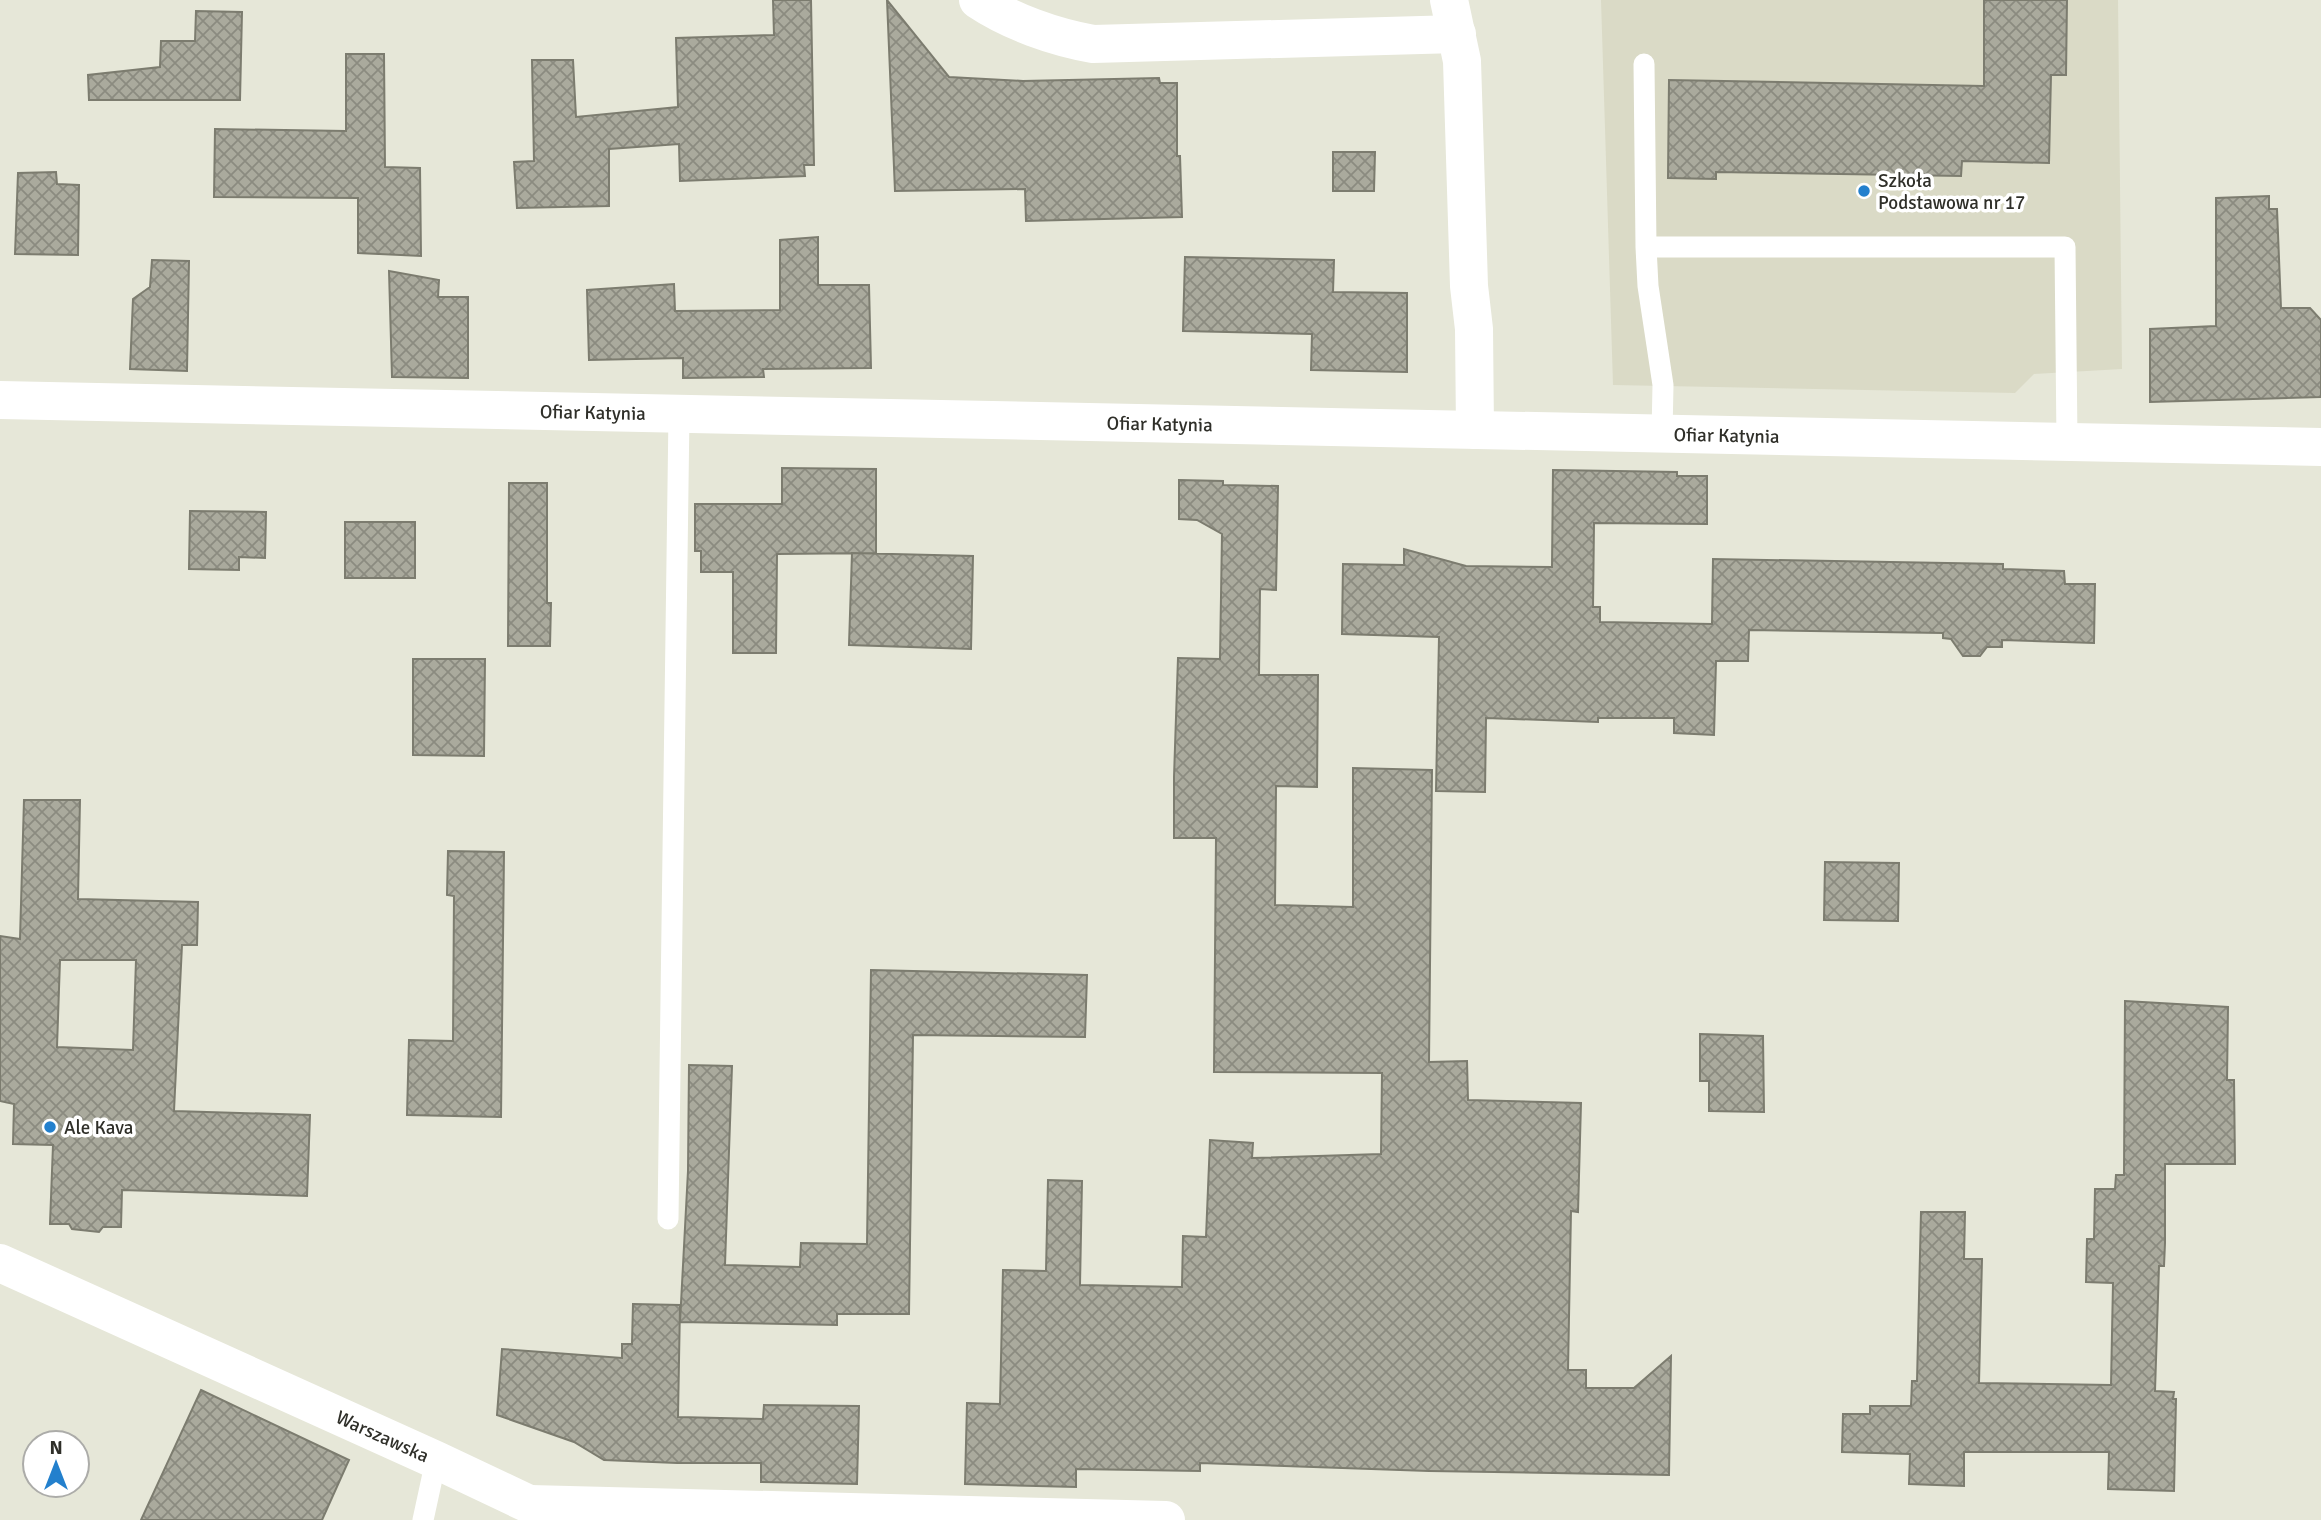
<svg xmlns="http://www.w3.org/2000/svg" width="2321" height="1520" font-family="Signika,sans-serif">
	<defs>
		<pattern id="building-cross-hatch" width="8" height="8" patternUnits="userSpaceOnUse" patternTransform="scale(1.75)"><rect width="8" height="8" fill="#aaaa9d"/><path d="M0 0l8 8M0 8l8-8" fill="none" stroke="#8b8b80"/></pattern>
	</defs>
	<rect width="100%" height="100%" fill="#e6e7d8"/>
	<!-- built -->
	<path fill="#dadac6" d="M 1601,0 L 2118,0 L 2122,369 L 2034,374 L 2015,393 L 1613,385 Z"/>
	<!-- building -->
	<path fill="url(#building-cross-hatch)" stroke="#7c7c6f" stroke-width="2" fill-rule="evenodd" d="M 773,0 L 811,0 L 814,165 L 804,165 L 805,176 L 680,181 L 679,144 L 609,149 L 609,206 L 517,208 L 514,162 L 534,161 L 532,60 L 573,60 L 576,117 L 678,107 L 676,38 L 774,35 Z
		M 887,0 L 949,77 L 1023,81 L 1159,78 L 1160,83 L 1177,83 L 1177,156 L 1180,156 L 1182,217 L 1026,221 L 1025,189 L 895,191 Z
		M 1984,0 L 2067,0 L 2066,75 L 2051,75 L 2049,163 L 1962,161 L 1961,176 L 1716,172 L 1716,179 L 1668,178 L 1669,80 L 1984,86 Z
		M 196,11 L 242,12 L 240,100 L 89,100 L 88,75 L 160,67 L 161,41 L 195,41 Z
		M 346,54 L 384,54 L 385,167 L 420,168 L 421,256 L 358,253 L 358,198 L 214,197 L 215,129 L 346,131 Z
		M 1333,152 L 1375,152 L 1374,191 L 1333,191 Z
		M 56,172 L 57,184 L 79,185 L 78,255 L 15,254 L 18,173 Z
		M 2269,196 L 2269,209 L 2277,209 L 2281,308 L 2310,308 L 2321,320 L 2321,397 L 2150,402 L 2150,329 L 2216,326 L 2216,198 Z
		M 818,237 L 818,285 L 869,285 L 871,368 L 763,369 L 764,377 L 683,378 L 683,358 L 589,360 L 587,290 L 674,284 L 675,311 L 780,310 L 780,240 Z
		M 1185,257 L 1334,260 L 1333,292 L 1407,293 L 1407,372 L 1311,370 L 1312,334 L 1183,331 Z
		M 152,260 L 189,261 L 187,371 L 130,369 L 133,299 L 150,287 Z
		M 389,271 L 439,280 L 438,297 L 468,297 L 468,378 L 392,377 Z
		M 782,468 L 876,469 L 876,553 L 777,554 L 776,653 L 733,653 L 733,572 L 701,572 L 701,551 L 695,551 L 695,504 L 782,504 Z
		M 1553,470 L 1677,472 L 1677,476 L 1707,476 L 1707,524 L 1594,523 L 1593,607 L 1600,607 L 1600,622 L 1712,624 L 1713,559 L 2003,564 L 2003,569 L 2064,571 L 2065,584 L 2095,584 L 2094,643 L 2002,640 L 2002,647 L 1987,647 L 1980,656 L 1963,656 L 1951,639 L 1943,638 L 1943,633 L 1749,630 L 1748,661 L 1716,661 L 1714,735 L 1674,733 L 1674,718 L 1598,718 L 1598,722 L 1486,718 L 1485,792 L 1436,791 L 1439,637 L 1342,634 L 1343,564 L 1404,565 L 1404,549 L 1466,566 L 1552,567 Z
		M 1179,480 L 1223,481 L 1223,485 L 1278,486 L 1276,590 L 1260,589 L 1259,675 L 1318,675 L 1317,787 L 1276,786 L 1275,905 L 1353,907 L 1353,768 L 1432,770 L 1429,1062 L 1467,1061 L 1468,1100 L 1581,1103 L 1578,1212 L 1571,1211 L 1568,1370 L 1586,1370 L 1586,1388 L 1634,1388 L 1671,1356 L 1669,1475 L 1429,1471 L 1200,1463 L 1200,1471 L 1076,1469 L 1076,1487 L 965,1484 L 967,1403 L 1000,1404 L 1003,1270 L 1046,1271 L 1048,1180 L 1082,1181 L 1080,1285 L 1182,1287 L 1183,1236 L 1206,1237 L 1210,1140 L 1253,1143 L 1252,1158 L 1381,1154 L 1382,1073 L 1214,1072 L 1216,838 L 1174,838 L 1174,777 L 1178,658 L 1220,659 L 1222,534 L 1197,520 L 1179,519 Z
		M 509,483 L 547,483 L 547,603 L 551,603 L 550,646 L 508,646 Z
		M 190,511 L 266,512 L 265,558 L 239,557 L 239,570 L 189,569 Z
		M 345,522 L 415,522 L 415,578 L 345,578 Z
		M 852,553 L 973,556 L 971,649 L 849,645 Z
		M 413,659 L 485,659 L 484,756 L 413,755 Z
		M 24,800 L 80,800 L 78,899 L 198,902 L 197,945 L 182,945 L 174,1111 L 310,1115 L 307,1196 L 122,1190 L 121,1227 L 103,1227 L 99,1232 L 72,1229 L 69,1224 L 50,1224 L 53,1145 L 13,1144 L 14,1104 L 0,1101 L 0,936 L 20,939 ZM 60,960 L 136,960 L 133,1050 L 57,1047 Z
		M 448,851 L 504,852 L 501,1117 L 407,1115 L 409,1040 L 453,1041 L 454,896 L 447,895 Z
		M 1825,862 L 1899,863 L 1898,921 L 1824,920 Z
		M 871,970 L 1087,975 L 1085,1037 L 913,1035 L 909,1314 L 837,1314 L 837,1325 L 680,1322 L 688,1171 L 689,1065 L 732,1066 L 725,1265 L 800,1267 L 801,1243 L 867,1244 Z
		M 2125,1001 L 2228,1007 L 2227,1080 L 2234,1080 L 2235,1164 L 2165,1164 L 2165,1243 L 2164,1266 L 2159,1266 L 2155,1391 L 2174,1392 L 2173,1399 L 2176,1399 L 2174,1491 L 2108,1489 L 2109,1452 L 1964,1452 L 1964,1486 L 1909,1484 L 1910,1454 L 1842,1452 L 1843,1414 L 1870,1414 L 1870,1406 L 1911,1406 L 1912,1381 L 1917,1381 L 1921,1212 L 1965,1212 L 1964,1259 L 1982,1259 L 1979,1383 L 2111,1385 L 2113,1283 L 2086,1282 L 2087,1239 L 2094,1239 L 2095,1189 L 2115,1189 L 2116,1175 L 2124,1175 Z
		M 1700,1034 L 1763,1036 L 1764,1112 L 1709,1111 L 1709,1081 L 1700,1081 Z
		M 633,1304 L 680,1305 L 678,1417 L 763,1419 L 764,1405 L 859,1406 L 857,1484 L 761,1482 L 761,1463 L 677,1463 L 604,1460 L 574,1442 L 497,1415 L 502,1349 L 622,1358 L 622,1344 L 632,1344 Z
		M 201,1390 L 349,1460 L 322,1520 L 141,1520 Z"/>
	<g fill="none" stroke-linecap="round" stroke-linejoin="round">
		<!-- lane -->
		<path stroke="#fff" stroke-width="21" d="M 1644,64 L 1646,247 L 1648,286 L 1663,385 L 1662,434
			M 1646,247 L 2065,247 L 2067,442
			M 668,1219 L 679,413
			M 423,1520 L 436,1460"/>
		<!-- street -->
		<g stroke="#fff" stroke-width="38">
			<path d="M 978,0 C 1011,22 1054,37 1093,44 L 1457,34"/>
			<path d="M 1449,0 L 1462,61 L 1469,286 L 1474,329 L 1475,430"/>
			<path id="s1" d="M 0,400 L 2321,447"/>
			<path id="s2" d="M 0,1263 L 436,1460 L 552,1515"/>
			<path d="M 530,1504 L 1166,1520"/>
		</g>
	</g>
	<!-- markers -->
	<g fill="#2380cd" stroke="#fff" stroke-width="2.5">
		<circle cx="1864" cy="191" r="7"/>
		<circle cx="50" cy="1127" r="7"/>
	</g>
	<g text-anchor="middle" stroke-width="7" stroke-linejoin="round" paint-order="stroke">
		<!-- poi labels -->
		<g font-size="19" fill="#2f2f29" stroke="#fff" text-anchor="start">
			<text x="1878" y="187">Szkoła<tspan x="1878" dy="22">Podstawowa nr 17</tspan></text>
			<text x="64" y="1134">Ale Kava</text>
		</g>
		<!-- street labels -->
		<g font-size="19" fill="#2f2f29" stroke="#fff">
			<text dy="7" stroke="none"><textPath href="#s1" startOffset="593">Ofiar Katynia</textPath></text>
			<text dy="7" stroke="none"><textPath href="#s1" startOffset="1160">Ofiar Katynia</textPath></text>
			<text dy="7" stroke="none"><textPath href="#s1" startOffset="1727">Ofiar Katynia</textPath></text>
			<text dy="7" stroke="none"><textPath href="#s2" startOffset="420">Warszawska</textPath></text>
		</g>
	</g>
	<!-- north arrow -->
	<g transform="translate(56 1464)"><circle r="33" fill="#ffffff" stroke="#acaca9" stroke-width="2"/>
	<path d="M0-5L12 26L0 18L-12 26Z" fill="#2380cd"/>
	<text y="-10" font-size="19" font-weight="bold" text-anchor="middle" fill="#2f2f29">N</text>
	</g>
</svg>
